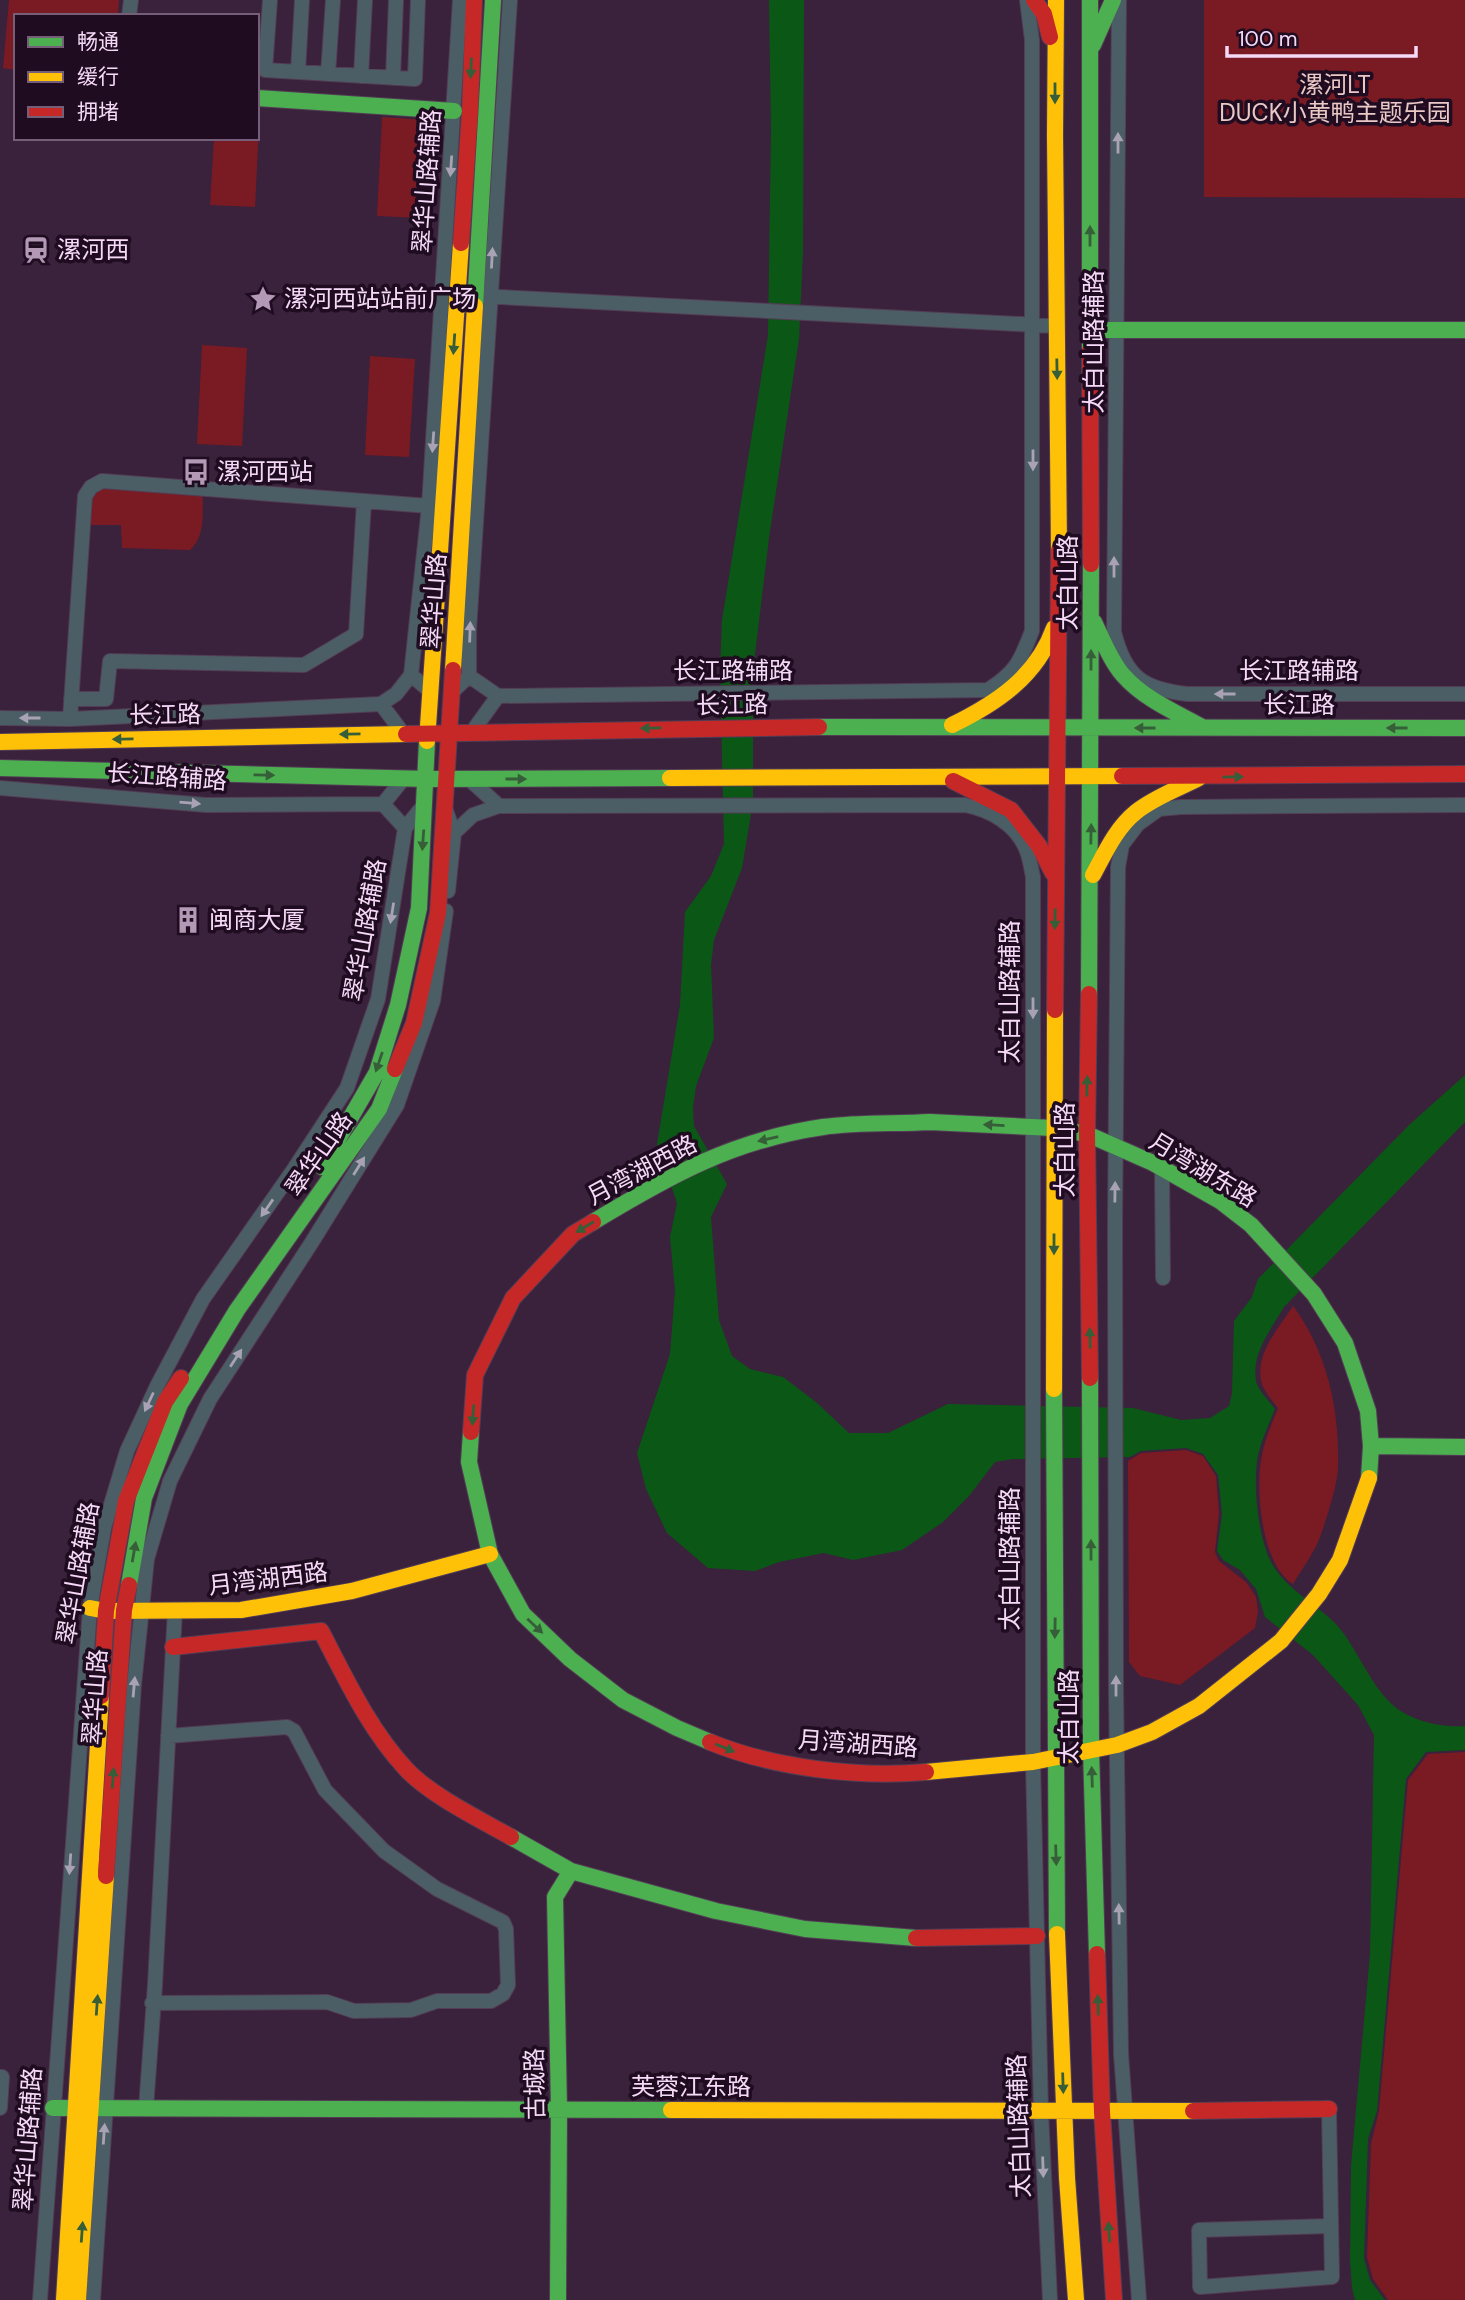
<svg xmlns="http://www.w3.org/2000/svg" width="1465" height="2300" font-family="'DM Sans','Noto Sans SC',sans-serif">
	<rect width="100%" height="100%" fill="#3a213c"/>
	<!-- green -->
	<path fill="#7a1b23" d="M 9,0 L 119,0 L 118,16 L 16,16 L 16,70 L 15,70 L 3,68 Z
		M 1204,0 L 1465,0 L 1465,198 L 1204,197 Z
		M 257,108 L 260,108 L 255,207 L 210,205 L 214,138 L 257,138 Z
		M 382,117 L 426,120 L 421,218 L 377,216 Z
		M 202,345 L 247,348 L 242,446 L 197,444 Z
		M 370,356 L 415,359 L 409,457 L 365,455 Z
		M 101,486 L 203,492 C 202,513 206,536 190,550 L 122,548 L 121,525 L 89,525 L 90,498 Z
		M 1293,1306 C 1328,1353 1340,1412 1338,1469 C 1337,1486 1326,1521 1320,1537 C 1314,1553 1302,1569 1293,1584 C 1261,1565 1255,1488 1262,1455 C 1265,1439 1272,1423 1278,1408 C 1272,1400 1262,1389 1261,1380 C 1256,1352 1279,1328 1293,1306 Z
		M 1186,1450 L 1203,1456 L 1216,1476 L 1219,1513 L 1215,1552 L 1219,1561 L 1246,1582 L 1256,1597 L 1258,1612 L 1255,1628 L 1180,1685 L 1140,1676 L 1129,1662 L 1128,1461 L 1141,1453 Z
		M 1465,1752 L 1465,2300 L 1388,2300 L 1373,2279 L 1367,2257 L 1371,2144 L 1379,2111 L 1408,1780 L 1428,1754 Z"/>
	<!-- water -->
	<path fill="#0b5816" d="M 769,0 L 804,0 L 803,252 L 799,339 L 769,538 L 753,671 L 753,802 L 742,868 L 714,940 L 711,965 L 714,1038 L 696,1086 L 693,1108 L 694,1126 L 727,1184 L 711,1217 L 719,1320 L 732,1356 L 750,1369 L 783,1377 L 816,1402 L 849,1433 L 888,1433 L 948,1404 L 1133,1408 L 1181,1420 L 1210,1418 L 1229,1406 L 1232,1393 L 1234,1321 L 1252,1297 L 1258,1279 L 1409,1125 L 1465,1075 L 1465,1122 L 1284,1307 C 1271,1329 1251,1354 1256,1381 C 1258,1390 1269,1401 1275,1409 C 1269,1424 1262,1439 1258,1455 C 1253,1482 1257,1524 1266,1550 C 1277,1585 1311,1599 1335,1623 C 1356,1645 1370,1686 1394,1706 C 1411,1721 1443,1728 1465,1726 L 1465,1750 L 1426,1752 L 1406,1779 L 1377,2111 L 1368,2139 L 1364,2258 L 1370,2280 L 1385,2300 L 1355,2300 L 1352,2288 L 1350,2260 L 1351,2166 L 1370,1954 L 1374,1735 L 1358,1705 L 1313,1655 L 1265,1617 L 1256,1589 L 1240,1570 L 1223,1560 L 1217,1551 L 1222,1514 L 1218,1475 L 1203,1454 L 1186,1448 L 1141,1451 L 1130,1457 L 1013,1459 L 995,1462 L 969,1496 L 943,1522 L 902,1550 L 853,1560 L 824,1553 L 779,1562 L 755,1571 L 708,1568 L 667,1533 L 646,1489 L 637,1453 L 670,1354 L 675,1290 L 670,1237 L 677,1203 L 657,1144 L 680,1005 L 685,912 L 711,876 L 724,844 L 720,670 L 722,620 L 768,335 L 771,130 Z"/>
	<g fill="none" stroke-linecap="round" stroke-linejoin="round">
		<defs>
			<path id="street" d="M 270,0 L 265,70 L 415,79 L 418,0
				M 1119,0 L 1114,632 C 1125,676 1142,689 1187,694 L 1465,694
				M 129,16 L 131,0
				M 298,72 L 302,0
				M 328,74 L 333,0
				M 361,76 L 365,0
				M 393,78 L 396,0
				M 481,296 L 1057,326
				M 469,676 L 498,696
				M 430,691 L 411,675 L 429,506 L 460,0
				M 451,693 L 469,676 L 469,630 L 510,0
				M 71,699 L 106,699 L 110,661 L 304,665 L 356,634 L 364,502
				M 381,704 L 396,694 L 411,675
				M 0,718 L 70,719 L 381,704 L 402,732
				M 70,719 L 85,496 L 91,487 L 102,481 L 429,506
				M 472,732 L 498,696 L 988,690 C 1016,672 1020,662 1032,631 L 1032,40 L 1027,0
				M 469,779 L 499,806 L 965,805 C 990,810 1016,824 1026,849 C 1030,858 1031,868 1033,877 L 1033,1762 L 1041,2112 L 1050,2300
				M 0,788 L 206,805 L 383,804 L 404,778
				M 383,804 L 405,828
				M 446,811 L 454,833 L 448,891
				M 454,833 L 473,815 L 499,806
				M 1162,1168 L 1163,1278
				M 152,2003 L 327,2002 L 354,2011 L 411,2010 L 437,2001 L 491,2001 L 503,1994 L 508,1985 L 506,1929 L 503,1922 L 437,1889 L 384,1851 L 325,1790 L 294,1731 L 287,1727 L 168,1736
				M 0,2077 L 2,2077 L 0,2108
				M 146,2108 L 155,1985 L 175,1610
				M 1329,2109 L 1332,2277 L 1200,2287 L 1199,2230 L 1331,2226
				M 40,2300 L 90,1608 L 104,1528 L 127,1451 L 157,1386 L 203,1299 L 294,1169 L 347,1088 L 378,999 L 405,828 L 424,805
				M 93,2300 L 134,1685 L 147,1559 L 170,1481 L 210,1399 L 312,1242 L 397,1105 L 433,1001 L 446,911
				M 1139,2300 L 1121,2054 L 1116,1690 L 1115,1225 L 1118,867 L 1122,845 L 1138,824 L 1159,809 L 1181,807 L 1465,805"/>
			<path id="fast" d="M 1090,0 L 1090,351
				M 1093,45 L 1113,0
				M 257,98 L 454,111
				M 475,306 L 493,0
				M 1090,330 L 1465,330
				M 1094,622 C 1103,640 1110,660 1123,675 C 1144,699 1175,712 1202,727
				M 819,727 L 1465,728
				M 0,768 L 427,779 L 670,778
				M 1089,994 L 1091,564
				M 930,1122 L 1053,1128 L 1087,1134 L 1153,1163 L 1220,1201 L 1251,1225 L 1314,1294 L 1345,1343 L 1368,1411 L 1371,1446 L 1369,1478
				M 322,1167 L 377,1072 L 398,1005 L 419,908 L 427,741
				M 593,1222 C 669,1176 733,1140 823,1127 C 858,1122 895,1124 930,1122
				M 1090,1378 L 1091,1750 L 1097,1954
				M 1054,1389 L 1057,1934
				M 471,1432 L 469,1462 L 490,1554 L 523,1614 L 570,1659 L 623,1700 L 677,1728 L 710,1742
				M 1371,1446 L 1465,1447
				M 129,1585 L 144,1498 L 180,1404 L 237,1310 L 379,1109 L 395,1069
				M 511,1837 L 571,1871 L 716,1911 L 805,1929 L 916,1938
				M 53,2108 L 671,2110
				M 558,2300 L 559,2109 L 555,1897 L 571,1871"/>
			<path id="slow" d="M 1056,0 L 1055,136 L 1059,550
				M 453,670 L 475,306
				M 952,725 C 997,703 1037,676 1054,628
				M 427,741 L 461,243
				M 0,742 L 406,734
				M 670,778 L 1122,776
				M 1093,875 C 1105,853 1116,828 1136,812 C 1155,797 1178,789 1199,778
				M 1054,1389 L 1055,1010
				M 90,1608 L 106,1611 L 241,1610 L 352,1591 L 490,1554
				M 926,1772 L 1033,1762 L 1117,1745 L 1152,1732 L 1199,1706 L 1281,1641 L 1319,1594 L 1340,1560 L 1369,1478
				M 1057,1934 L 1067,2178 L 1076,2300
				M 671,2110 L 1193,2111
				M 64,2300 L 101,1696
				M 78,2300 L 106,1876"/>
			<path id="jam" d="M 1034,0 L 1044,14 L 1050,37
				M 461,243 L 470,112 L 474,0
				M 1090,351 L 1091,564
				M 406,734 L 819,727
				M 1122,776 L 1465,774
				M 953,781 L 1011,810 L 1039,846 L 1053,873
				M 1089,994 L 1087,1134 L 1090,1378
				M 1055,1010 L 1059,550
				M 395,1069 L 414,1023 L 438,913 L 453,670
				M 471,1432 L 475,1375 L 513,1298 L 573,1234 L 593,1222
				M 173,1647 L 321,1631 C 346,1679 369,1729 406,1769 C 430,1795 479,1819 511,1837
				M 101,1696 L 106,1611 L 126,1501 L 165,1402 L 181,1378
				M 710,1742 C 773,1768 858,1778 926,1772
				M 106,1876 L 124,1610 L 129,1585
				M 916,1938 L 1037,1936
				M 1097,1954 L 1102,2112 L 1114,2300
				M 1193,2111 L 1329,2109"/>
		</defs>
		<!-- street casing -->
		<use href="#street" stroke="#523d54" stroke-width="16"/>
		<!-- fast casing -->
		<use href="#fast" stroke="#523d54" stroke-width="18"/>
		<!-- slow casing -->
		<use href="#slow" stroke="#523d54" stroke-width="18"/>
		<!-- jam casing -->
		<use href="#jam" stroke="#523d54" stroke-width="18"/>
		<!-- street -->
		<use href="#street" stroke="#4c5e65" stroke-width="14"/>
		<!-- fast -->
		<use href="#fast" stroke="#4caf50" stroke-width="16"/>
		<!-- slow -->
		<use href="#slow" stroke="#ffc107" stroke-width="16"/>
		<!-- jam -->
		<use href="#jam" stroke="#c62828" stroke-width="16"/>
	</g>
	<!-- one-way arrows -->
	<defs><path id="oneway-solid" d="M-6-.8H1V-3.2L6.5 0L1 3.2V.8H-6Z" transform="scale(1.75)"/></defs>
	<g fill="#365e38">
		<use href="#oneway-solid" transform="translate(471 68) rotate(92)"/>
		<use href="#oneway-solid" transform="translate(1055 93) rotate(90)"/>
		<use href="#oneway-solid" transform="translate(1090 236) rotate(-90)"/>
		<use href="#oneway-solid" transform="translate(454 344) rotate(94)"/>
		<use href="#oneway-solid" transform="translate(1057 369) rotate(89)"/>
		<use href="#oneway-solid" transform="translate(1091 660) rotate(-90)"/>
		<use href="#oneway-solid" transform="translate(651 728) rotate(179)"/>
		<use href="#oneway-solid" transform="translate(1145 728) rotate(180)"/>
		<use href="#oneway-solid" transform="translate(1397 728) rotate(-180)"/>
		<use href="#oneway-solid" transform="translate(350 734) rotate(179)"/>
		<use href="#oneway-solid" transform="translate(123 739) rotate(179)"/>
		<use href="#oneway-solid" transform="translate(264 775) rotate(1)"/>
		<use href="#oneway-solid" transform="translate(1233 777) rotate(-1)"/>
		<use href="#oneway-solid" transform="translate(516 779)"/>
		<use href="#oneway-solid" transform="translate(1091 834) rotate(-89)"/>
		<use href="#oneway-solid" transform="translate(423 840) rotate(94)"/>
		<use href="#oneway-solid" transform="translate(1055 919) rotate(91)"/>
		<use href="#oneway-solid" transform="translate(379 1062) rotate(109)"/>
		<use href="#oneway-solid" transform="translate(1087 1086) rotate(-89)"/>
		<use href="#oneway-solid" transform="translate(994 1125) rotate(-177)"/>
		<use href="#oneway-solid" transform="translate(768 1139) rotate(167)"/>
		<use href="#oneway-solid" transform="translate(585 1227) rotate(149)"/>
		<use href="#oneway-solid" transform="translate(1054 1244) rotate(90)"/>
		<use href="#oneway-solid" transform="translate(1090 1338) rotate(-91)"/>
		<use href="#oneway-solid" transform="translate(473 1415) rotate(94)"/>
		<use href="#oneway-solid" transform="translate(1091 1550) rotate(-90)"/>
		<use href="#oneway-solid" transform="translate(134 1552) rotate(-80)"/>
		<use href="#oneway-solid" transform="translate(535 1626) rotate(43)"/>
		<use href="#oneway-solid" transform="translate(1055 1628) rotate(91)"/>
		<use href="#oneway-solid" transform="translate(725 1748) rotate(22)"/>
		<use href="#oneway-solid" transform="translate(1092 1777) rotate(-92)"/>
		<use href="#oneway-solid" transform="translate(113 1778) rotate(-86)"/>
		<use href="#oneway-solid" transform="translate(1056 1855) rotate(88)"/>
		<use href="#oneway-solid" transform="translate(97 2005) rotate(-86)"/>
		<use href="#oneway-solid" transform="translate(1098 2005) rotate(-92)"/>
		<use href="#oneway-solid" transform="translate(1063 2083) rotate(88)"/>
		<use href="#oneway-solid" transform="translate(82 2232) rotate(-86)"/>
		<use href="#oneway-solid" transform="translate(1109 2232) rotate(-94)"/>
	</g>
	<g fill="#a9a2b5">
		<use href="#oneway-solid" transform="translate(1118 143) rotate(-90)"/>
		<use href="#oneway-solid" transform="translate(451 166) rotate(94)"/>
		<use href="#oneway-solid" transform="translate(492 258) rotate(-87)"/>
		<use href="#oneway-solid" transform="translate(433 442) rotate(94)"/>
		<use href="#oneway-solid" transform="translate(1033 460) rotate(90)"/>
		<use href="#oneway-solid" transform="translate(1114 567) rotate(-90)"/>
		<use href="#oneway-solid" transform="translate(470 632) rotate(-88)"/>
		<use href="#oneway-solid" transform="translate(1225 694) rotate(-180)"/>
		<use href="#oneway-solid" transform="translate(30 718) rotate(-180)"/>
		<use href="#oneway-solid" transform="translate(190 803) rotate(5)"/>
		<use href="#oneway-solid" transform="translate(392 913) rotate(99)"/>
		<use href="#oneway-solid" transform="translate(1033 1008) rotate(90)"/>
		<use href="#oneway-solid" transform="translate(359 1166) rotate(-58)"/>
		<use href="#oneway-solid" transform="translate(1115 1192) rotate(-89)"/>
		<use href="#oneway-solid" transform="translate(267 1208) rotate(125)"/>
		<use href="#oneway-solid" transform="translate(236 1358) rotate(-57)"/>
		<use href="#oneway-solid" transform="translate(149 1402) rotate(115)"/>
		<use href="#oneway-solid" transform="translate(1116 1686) rotate(-90)"/>
		<use href="#oneway-solid" transform="translate(134 1687) rotate(-85)"/>
		<use href="#oneway-solid" transform="translate(70 1864) rotate(94)"/>
		<use href="#oneway-solid" transform="translate(1119 1914) rotate(-91)"/>
		<use href="#oneway-solid" transform="translate(104 2134) rotate(-86)"/>
		<use href="#oneway-solid" transform="translate(1043 2167) rotate(88)"/>
	</g>
	<!-- icons -->
	<defs>
		<symbol id="station-bare" viewBox="-9 -9 18 18"><path d="M-3-6H3Q5-6 5-4V2Q5 4 3 4L4.5 6H3L1.5 4h-3L-3 6H-4.5L-3 4Q-5 4-5 2V-4Q-5-6-3-6ZM-3.5-4v3h7v-3ZM-3.5 1v1.5H-2V1ZM2 1v1.5H3.5V1Z" fill="#b499b6" stroke="#1f0c21" stroke-width="2.5" paint-order="stroke"/></symbol>
		<symbol id="sight-bare" viewBox="-9 -9 18 18"><path d="M0-6L1.8-2.2L6-1.7L2.9 1.2L3.7 5.4L0 3.3L-3.7 5.4L-2.9 1.2L-6-1.7L-1.8-2.2Z" fill="#b499b6" stroke="#1f0c21" stroke-width="2.5" paint-order="stroke"/></symbol>
		<symbol id="bus-bare" viewBox="-9 -9 18 18"><path d="M-5-6H5V4H4V6H2V4H-2V6H-4V4H-5ZM-3.5-4V0h7V-4ZM-3.5 1.2v1.5H-2V1.2ZM2 1.2v1.5H3.5V1.2Z" fill="#b499b6" stroke="#1f0c21" stroke-width="2.5" paint-order="stroke"/></symbol>
		<symbol id="building-bare" viewBox="-9 -9 18 18"><path d="M-4-6H4V6H1V3H-1V6H-4ZM-2.5-4.3h1.7v1.8h-1.7ZM.8-4.3h1.7v1.8H.8ZM-2.5-1h1.7V.8h-1.7ZM.8-1h1.7V.8H.8Z" fill="#b499b6" stroke="#1f0c21" stroke-width="2.5" paint-order="stroke"/></symbol>
	</defs>
	<g fill-rule="evenodd">
		<use href="#station-bare" x="17" y="231" width="38" height="38"/>
		<use href="#sight-bare" x="244" y="280" width="38" height="38"/>
		<use href="#bus-bare" x="177" y="453" width="38" height="38"/>
		<use href="#building-bare" x="169" y="901" width="38" height="38"/>
	</g>
	<g text-anchor="middle" stroke-width="7" stroke-linejoin="round" paint-order="stroke">
		<!-- park labels -->
		<g font-size="24" fill="#eac8c5" stroke="#1f0c21">
			<text x="1335" y="93">漯河LT<tspan x="1335" dy="28">DUCK小黄鸭主题乐园</tspan></text>
		</g>
		<!-- street labels -->
		<g font-size="24" fill="#f5d9f7" stroke="#1f0c21">
			<text transform="translate(427 181) rotate(-86)" y="8">翠华山路辅路</text>
			<text transform="translate(1094 342) rotate(-90)" y="8">太白山路辅路</text>
			<text transform="translate(1068 583) rotate(-90)" y="8">太白山路</text>
			<text transform="translate(434 601) rotate(-86)" y="8">翠华山路</text>
			<text x="733" y="679">长江路辅路</text>
			<text x="1299" y="679">长江路辅路</text>
			<text transform="translate(732 705) rotate(-1)" y="8">长江路</text>
			<text x="1299" y="713">长江路</text>
			<text transform="translate(165 715) rotate(-1)" y="8">长江路</text>
			<text transform="translate(167 777) rotate(4)" y="8">长江路辅路</text>
			<text transform="translate(365 930) rotate(-80)" y="8">翠华山路辅路</text>
			<text transform="translate(1010 992) rotate(-90)" y="8">太白山路辅路</text>
			<text transform="translate(1065 1150) rotate(-90)" y="8">太白山路</text>
			<text transform="translate(319 1154) rotate(-55)" y="8">翠华山路</text>
			<text transform="translate(642 1170) rotate(-28)" y="8">月湾湖西路</text>
			<text transform="translate(1203 1170) rotate(31)" y="8">月湾湖东路</text>
			<text transform="translate(1010 1559) rotate(-90)" y="8">太白山路辅路</text>
			<text transform="translate(78 1573) rotate(-80)" y="8">翠华山路辅路</text>
			<text transform="translate(268 1579) rotate(-7)" y="8">月湾湖西路</text>
			<text transform="translate(95 1697) rotate(-86)" y="8">翠华山路</text>
			<text transform="translate(1069 1717) rotate(-90)" y="8">太白山路</text>
			<text transform="translate(858 1744) rotate(4)" y="8">月湾湖西路</text>
			<text transform="translate(535 2084) rotate(-91)" y="8">古城路</text>
			<text x="691" y="2095">芙蓉江东路</text>
			<text transform="translate(1019 2126) rotate(-92)" y="8">太白山路辅路</text>
			<text transform="translate(28 2139) rotate(-86)" y="8">翠华山路辅路</text>
		</g>
		<!-- poi labels -->
		<g font-size="24" fill="#f5d9f7" stroke="#1f0c21" text-anchor="start">
			<text x="57" y="258">漯河西</text>
			<text x="284" y="307">漯河西站站前广场</text>
			<text x="217" y="480">漯河西站</text>
			<text x="209" y="928">闽商大厦</text>
		</g>
	</g>
	<!-- legend -->
	<rect x="14" y="14" width="245" height="126" fill="#1f0c21" stroke="#755e77" stroke-width="2"/>
	<rect x="28" y="37" width="35" height="10" fill="#4caf50" stroke="#755e77" stroke-width="2"/>
	<text x="77" y="49" font-size="21" fill="#f5d9f7">畅通</text>
	<rect x="28" y="72" width="35" height="10" fill="#ffc107" stroke="#755e77" stroke-width="2"/>
	<text x="77" y="84" font-size="21" fill="#f5d9f7">缓行</text>
	<rect x="28" y="107" width="35" height="10" fill="#c62828" stroke="#755e77" stroke-width="2"/>
	<text x="77" y="119" font-size="21" fill="#f5d9f7">拥堵</text>
	<!-- scale -->
	<path d="M1227 46v10h189v-10" fill="none" stroke="#f5d9f7" stroke-width="3.5"/>
	<text x="1238" y="46" font-size="21" fill="#f5d9f7" stroke="#1f0c21" stroke-width="5" paint-order="stroke">100 m</text>
</svg>
